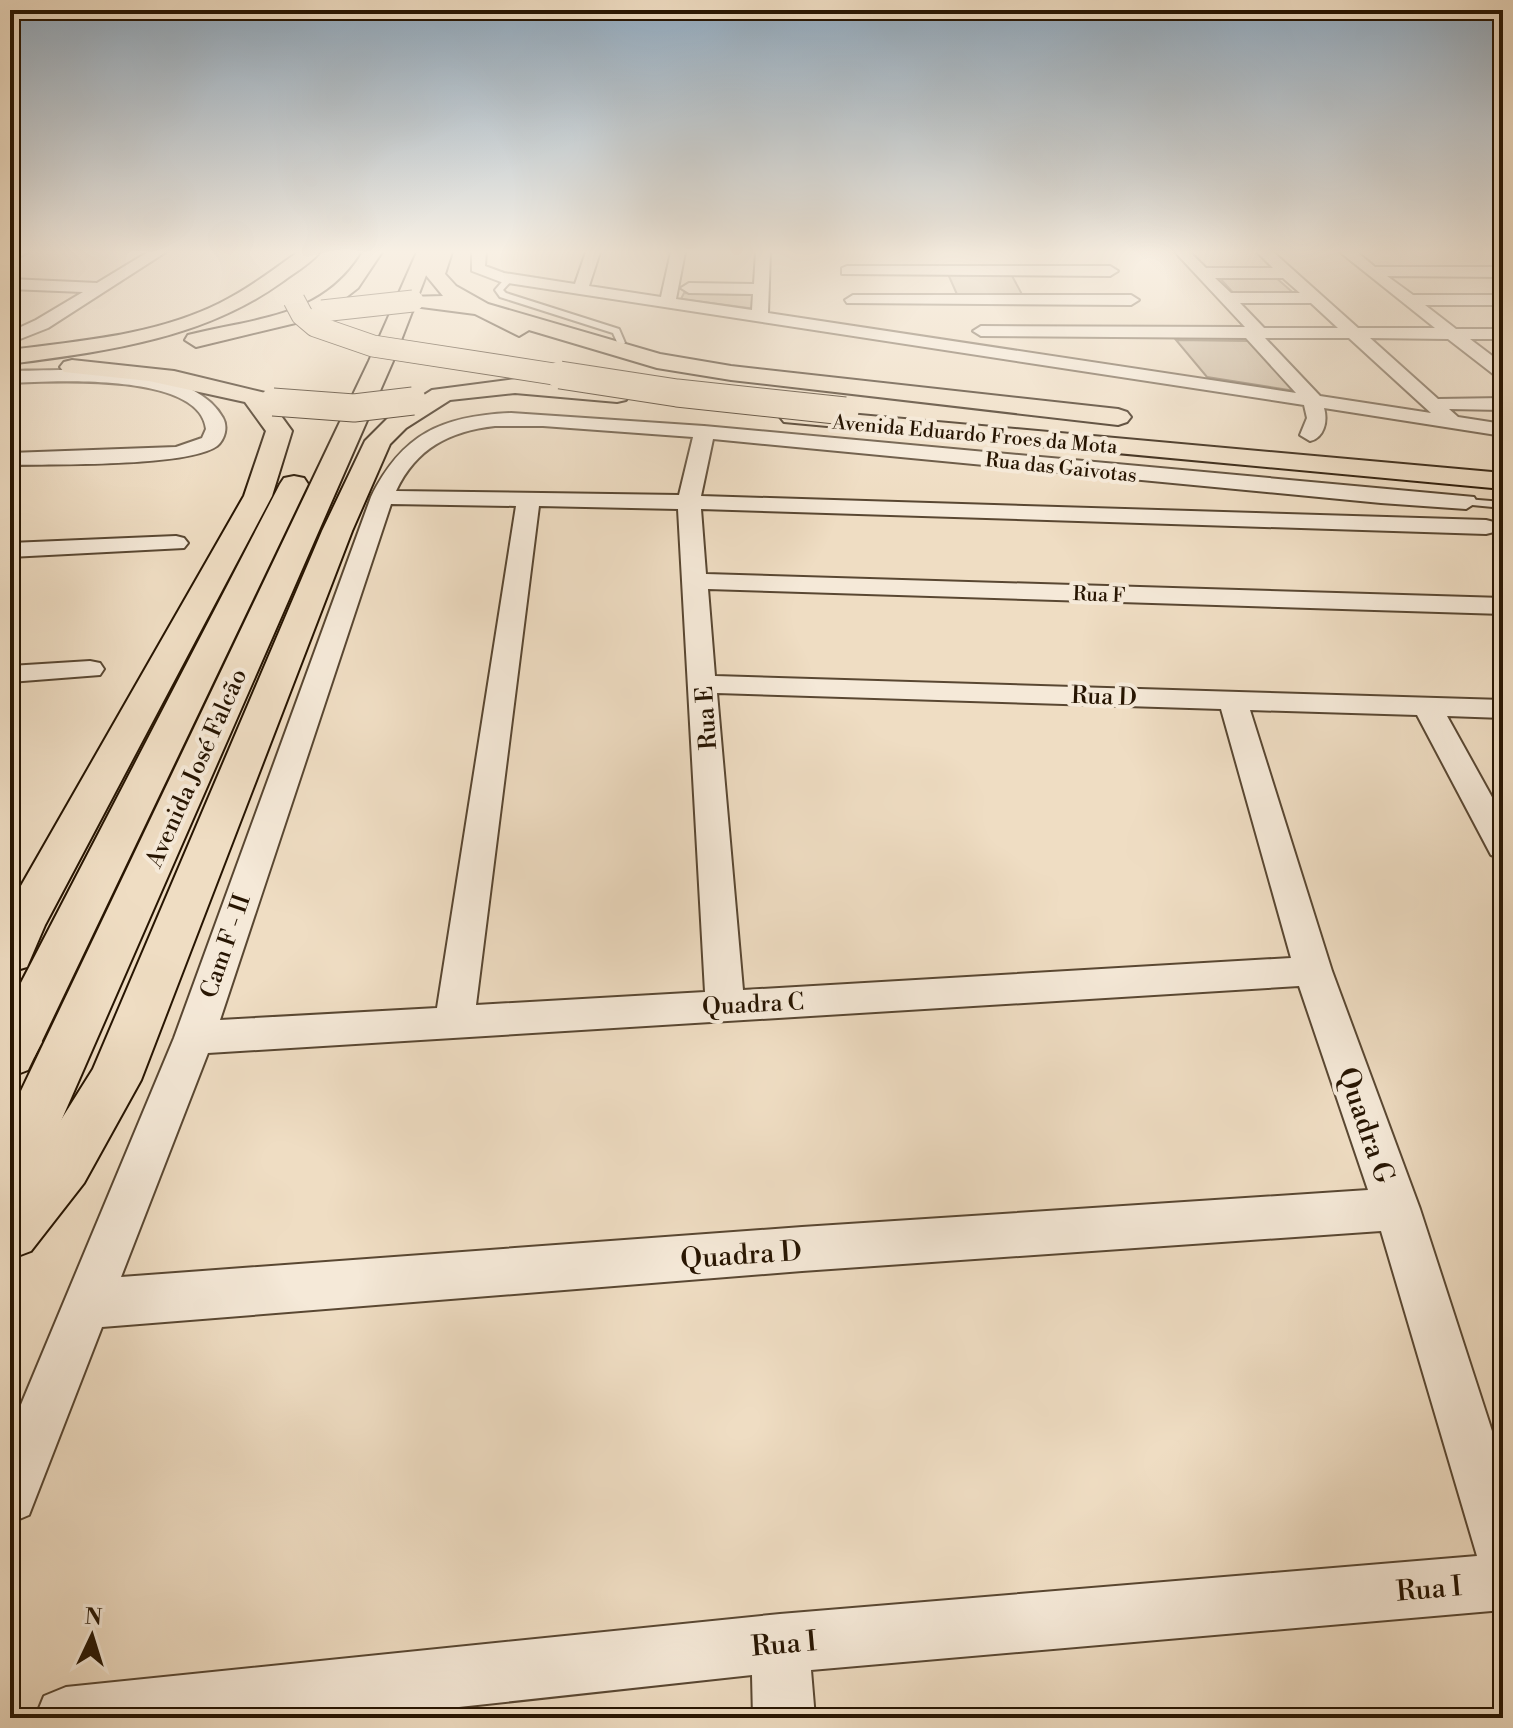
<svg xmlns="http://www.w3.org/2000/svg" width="1513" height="1728" font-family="'Libre Bodoni',serif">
	<rect width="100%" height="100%" fill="#efddc3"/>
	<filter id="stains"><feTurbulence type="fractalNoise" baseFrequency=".0025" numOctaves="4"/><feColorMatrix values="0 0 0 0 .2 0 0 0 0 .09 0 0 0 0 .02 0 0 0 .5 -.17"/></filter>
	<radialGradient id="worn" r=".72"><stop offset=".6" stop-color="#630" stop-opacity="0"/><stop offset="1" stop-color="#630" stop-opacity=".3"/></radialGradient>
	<!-- green -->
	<path fill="#cdbba2" stroke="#7a6852" stroke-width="2" d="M 948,274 L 1011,274 L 1024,298 L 959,299 Z
		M 1218,276 L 1275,277 L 1297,296 L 1236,296 Z
		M 684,293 L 755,295 L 756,309 L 681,299 Z
		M 1176,340 L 1248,341 L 1295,391 L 1207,377 Z"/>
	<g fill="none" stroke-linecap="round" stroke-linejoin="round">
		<defs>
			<path id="lane" d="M 507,276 L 514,278 L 503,290 L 506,293 L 619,329 L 625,343 L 613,351 L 607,351 L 607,347 L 617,342 L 613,333 L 500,297 L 495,290 Z
				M 1466,499 L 1503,502 L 1503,508 L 1462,504 L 1461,502 Z"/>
			<path id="street" d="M 10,252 L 28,252 L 10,262 Z
				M 148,252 L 166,252 L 48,328 L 10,343 L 10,332 L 36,320 L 83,292 L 10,289 L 10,279 L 97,283 Z
				M 472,252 L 486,252 L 485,266 L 504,273 L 575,284 L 586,252 L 600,252 L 589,286 L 661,297 L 671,252 L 685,252 L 676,299 L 752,310 L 753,294 L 689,293 L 681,288 L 689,283 L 754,284 L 756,252 L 770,252 L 768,313 L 1296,393 L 1246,338 L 981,336 L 973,331 L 981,326 L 1245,327 L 1175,252 L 1190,252 L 1206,268 L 1273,268 L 1257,252 L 1273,252 L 1358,328 L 1435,328 L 1340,252 L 1357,252 L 1375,267 L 1503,267 L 1503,277 L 1387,276 L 1413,295 L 1503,295 L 1503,305 L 1425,305 L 1456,329 L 1503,329 L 1503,339 L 1470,339 L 1503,364 L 1503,378 L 1497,377 L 1448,339 L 1370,338 L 1438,399 L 1503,398 L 1503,410 L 1449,409 L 1458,417 L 1503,424 L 1503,436 L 1324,408 C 1328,421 1324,438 1310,441 L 1300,435 L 1307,418 L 1304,405 L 501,282 L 472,271 ZM 1215,278 L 1283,278 L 1300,293 L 1231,293 ZM 1240,303 L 1311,303 L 1338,328 L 1264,328 ZM 1265,338 L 1349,338 L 1431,413 L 1320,396 Z
				M 847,266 L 1110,266 L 1118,271 L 1110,276 L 842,274 L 842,268 Z
				M 853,295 L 1131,295 L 1139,300 L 1131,305 L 847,303 L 845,300 Z
				M 10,371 C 66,370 193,361 223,418 C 228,427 225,439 217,446 C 188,467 52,464 10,465 L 10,453 L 176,447 L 202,438 L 206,429 C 200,372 52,381 10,383 Z
				M 511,413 L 704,426 L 1474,497 L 1477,502 L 1466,509 L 1381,503 L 713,439 L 701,496 L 1486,520 L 1494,522 L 1498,527 L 1494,532 L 1486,534 L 701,509 L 706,574 L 1503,598 L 1503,614 L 708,589 L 715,676 L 1503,700 L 1503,718 L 1447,716 L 1503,817 L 1503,859 L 1491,855 L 1417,715 L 1250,710 L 1332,971 L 1420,1209 L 1503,1465 L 1503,1610 L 811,1670 L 815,1718 L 753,1718 L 752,1675 L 422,1711 L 421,1718 L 35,1718 L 44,1696 L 66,1687 L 780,1614 L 1477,1556 L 1381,1231 L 802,1271 L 102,1327 L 29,1515 L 10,1523 L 10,1431 L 174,1038 L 371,497 C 402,434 442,416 511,413 ZM 495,426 L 543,426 L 693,437 L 679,495 L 396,491 C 416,448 450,431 495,426 ZM 391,504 L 516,506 L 437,1008 L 220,1020 ZM 539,506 L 678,509 L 705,992 L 476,1005 ZM 717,693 L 1221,709 L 1291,958 L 743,990 ZM 1299,986 L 1368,1190 L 802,1227 L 121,1277 L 208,1053 Z
				M 176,536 L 184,538 L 188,543 L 184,548 L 10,557 L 10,543 Z
				M 90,661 L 100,663 L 104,669 L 100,675 L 10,682 L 10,666 Z"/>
			<path id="primary" d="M 417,252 L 435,252 L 393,361 L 30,1192 L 10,1200 L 10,1114 L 369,361 Z
				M 294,476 L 304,478 L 308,484 L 28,1070 L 10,1077 L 10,1004 L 280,484 L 284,478 Z"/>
			<path id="highway" d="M 298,252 L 320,252 C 310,264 294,273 282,282 C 201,340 105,351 10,364 L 10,350 C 81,341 156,335 220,303 C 248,289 273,270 298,252 Z
				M 363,252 L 382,252 L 358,288 L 331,309 L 329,315 L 196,347 L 185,340 L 188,335 C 256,318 323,318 363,252 Z
				M 434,252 L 452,252 L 445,274 L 456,286 L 488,304 L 660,354 L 731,366 L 1118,409 L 1127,412 L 1131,417 L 1127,422 L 1118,425 L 731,380 L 657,368 L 529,330 L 519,336 L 475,314 L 406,305 L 403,301 L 406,297 L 443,296 L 425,274 Z
				M 72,360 L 174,371 L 282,397 L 285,402 L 276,409 L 292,431 L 272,496 L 45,925 L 27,967 L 10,972 L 10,905 L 244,496 L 266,431 L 245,402 L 149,381 L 64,372 L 60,367 L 64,362 Z
				M 515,379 L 617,388 L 626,390 L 629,395 L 626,400 L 617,402 L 515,393 L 450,400 L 406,428 L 390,444 L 352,531 L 141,1080 L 84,1183 L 31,1251 L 10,1259 L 10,1187 L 44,1147 L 93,1069 L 322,531 L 365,441 L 388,418 L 432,390 Z
				M 793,409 L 1503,473 L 1503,489 L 784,422 L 780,417 L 784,412 Z
				M 10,998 L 28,1004 L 42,1042 L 34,1057 L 16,1063 L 10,1061 Z"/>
		</defs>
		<!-- lane casing -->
		<use href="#lane" stroke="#594732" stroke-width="4"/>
		<!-- street casing -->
		<use href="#street" stroke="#594732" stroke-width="4"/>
		<!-- primary casing -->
		<use href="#primary" stroke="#271502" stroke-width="4"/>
		<!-- highway casing -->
		<use href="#highway" stroke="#271502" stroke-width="4"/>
		<!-- lane -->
		<use href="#lane" fill="#f5e9d8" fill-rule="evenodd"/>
		<!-- street -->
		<use href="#street" fill="#f5e9d8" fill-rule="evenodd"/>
		<!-- primary -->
		<use href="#primary" fill="#efddc3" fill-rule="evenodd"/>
		<!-- highway -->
		<use href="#highway" fill="#efddc3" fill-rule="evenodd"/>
		<defs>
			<path id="highway-bridge-far1" d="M 294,300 L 302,315 L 315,326 L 373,346 L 573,377
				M 322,311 L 413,301"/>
			<path id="highway-bridge" d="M 560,375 L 677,393 L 845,411
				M 273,402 L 354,408 L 413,401"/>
		</defs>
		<!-- highway-bridge-far1 casing -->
		<use href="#highway-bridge-far1" stroke="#271502" stroke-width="23" stroke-linecap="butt"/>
		<!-- highway-bridge casing -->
		<use href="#highway-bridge" stroke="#271502" stroke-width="29" stroke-linecap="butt"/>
		<!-- highway-bridge-far1 -->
		<use href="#highway-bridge-far1" stroke="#efddc3" stroke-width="21"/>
		<!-- highway-bridge -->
		<use href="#highway-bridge" stroke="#efddc3" stroke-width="27"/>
	</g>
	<!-- sky -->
	<linearGradient id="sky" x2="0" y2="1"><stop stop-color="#8fa9bf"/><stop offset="0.51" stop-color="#f8f0e4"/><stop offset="1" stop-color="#f8f0e4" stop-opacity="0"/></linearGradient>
	<rect width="1513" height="494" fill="url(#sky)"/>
	<g text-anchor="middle" stroke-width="8" stroke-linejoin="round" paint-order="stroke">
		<!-- far-street labels -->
		<g font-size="20" fill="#271502" stroke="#f5e9d8">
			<text transform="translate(975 434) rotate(5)" y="7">Avenida Eduardo Froes da Mota</text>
			<text transform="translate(1061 467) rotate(6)" y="7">Rua das Gaivotas</text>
			<text transform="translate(1099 594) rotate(2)" y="7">Rua F</text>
		</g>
		<!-- street labels -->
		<g font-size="24" fill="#271502" stroke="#f5e9d8">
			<text transform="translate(1104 696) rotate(2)" y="8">Rua D</text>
			<text transform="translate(706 718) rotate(-94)" y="8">Rua E</text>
			<text transform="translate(196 768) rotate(-66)" y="8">Avenida José Falcão</text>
			<text transform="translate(225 946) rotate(-71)" y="8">Cam F - II</text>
			<text transform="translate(753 1004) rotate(-3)" y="8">Quadra C</text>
		</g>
		<!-- near-street labels -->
		<g font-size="28" fill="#271502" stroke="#f5e9d8">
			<text transform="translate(1367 1125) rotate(71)" y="10">Quadra G</text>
			<text transform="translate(741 1254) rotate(-4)" y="10">Quadra D</text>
			<text transform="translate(1429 1588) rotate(-5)" y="10">Rua I</text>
			<text transform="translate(784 1643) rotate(-5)" y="10">Rua I</text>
		</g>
	</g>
	<!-- margin -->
	<rect width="1513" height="1728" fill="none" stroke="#efddc3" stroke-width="40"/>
	<rect x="12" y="12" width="1489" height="1704" fill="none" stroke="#271502" stroke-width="4"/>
	<rect x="20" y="20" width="1473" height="1688" fill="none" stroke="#271502" stroke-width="2"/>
	<!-- north arrow -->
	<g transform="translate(92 1636) rotate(4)" stroke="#f5e9d8" stroke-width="6" paint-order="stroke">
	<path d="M0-6L14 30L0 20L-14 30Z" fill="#271502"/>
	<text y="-12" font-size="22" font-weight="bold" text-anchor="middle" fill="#271502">N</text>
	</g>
	<rect width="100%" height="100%" filter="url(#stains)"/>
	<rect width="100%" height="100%" fill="url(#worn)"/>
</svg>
